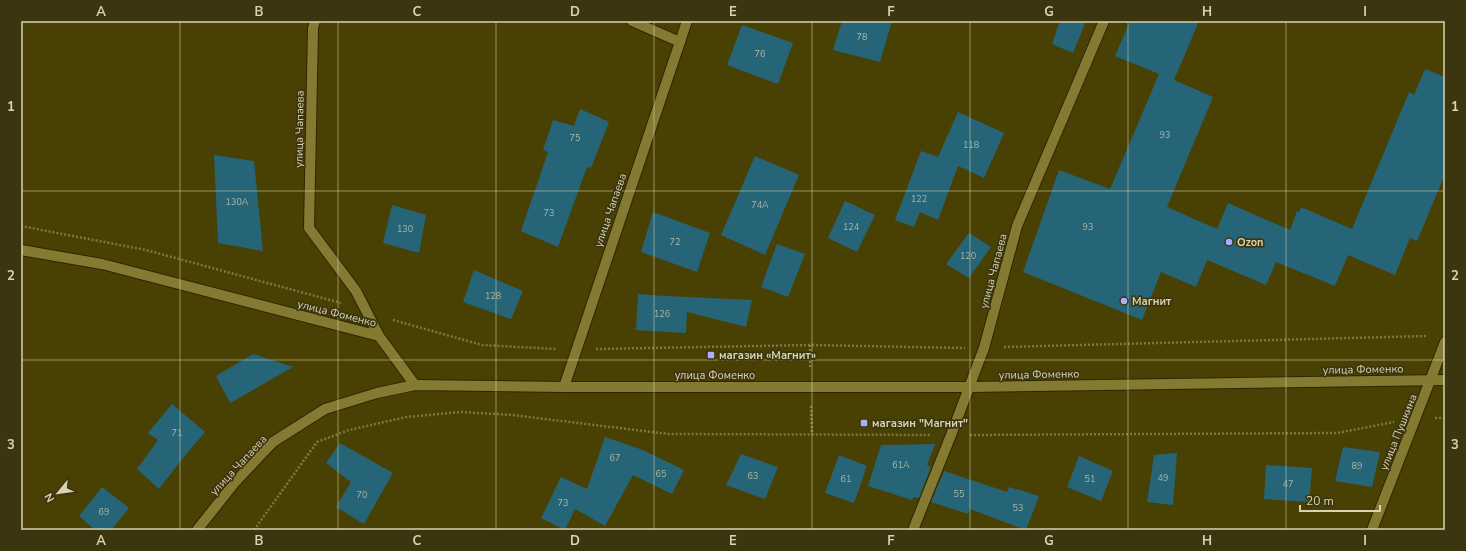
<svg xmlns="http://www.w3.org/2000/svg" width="1466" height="551" font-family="'Nunito Sans',sans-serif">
	<rect width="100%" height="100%" fill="#494104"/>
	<!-- building -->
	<path fill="#266477" d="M 842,21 L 892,21 L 880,62 L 833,50 Z
		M 1060,21 L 1086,21 L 1073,53 L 1052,44 Z
		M 1130,21 L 1199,21 L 1174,80 L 1213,97 L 1167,207 L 1217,229 L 1228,203 L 1290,230 L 1297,211 L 1299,212 L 1301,207 L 1352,229 L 1409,92 L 1414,95 L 1425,69 L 1445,77 L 1445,174 L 1417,241 L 1410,238 L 1395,275 L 1348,255 L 1335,286 L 1276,262 L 1266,285 L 1207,260 L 1196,287 L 1161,272 L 1142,320 L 1023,272 L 1059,170 L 1110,189 L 1159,74 L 1115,56 Z
		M 742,25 L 793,43 L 778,84 L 727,65 Z
		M 580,109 L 609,122 L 591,168 L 587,167 L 558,247 L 521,231 L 548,152 L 543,150 L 553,120 L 574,126 Z
		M 958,112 L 1004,133 L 984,178 L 958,166 L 938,220 L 920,212 L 914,227 L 895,220 L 921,151 L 938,157 Z
		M 214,155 L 254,161 L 263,251 L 218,243 Z
		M 755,156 L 799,175 L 765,255 L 721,235 Z
		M 845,201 L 875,215 L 857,252 L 828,238 Z
		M 392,205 L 426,215 L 419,253 L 383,243 Z
		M 653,212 L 710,233 L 697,272 L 641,252 Z
		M 969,233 L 991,247 L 969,278 L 946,264 Z
		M 777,244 L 805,254 L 788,297 L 761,287 Z
		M 474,270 L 523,291 L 511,319 L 463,302 Z
		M 638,294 L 665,296 L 752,300 L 746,327 L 687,312 L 686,333 L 636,330 Z
		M 253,354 L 293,367 L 230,403 L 216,376 Z
		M 172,404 L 205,432 L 179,463 L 159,489 L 137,469 L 158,440 L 148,433 Z
		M 605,437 L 643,450 L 684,470 L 672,494 L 633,475 L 605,526 L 575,509 L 565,530 L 541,518 L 561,477 L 587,489 Z
		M 340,443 L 393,473 L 364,524 L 336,507 L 351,482 L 326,463 Z
		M 935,444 L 927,465 L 931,467 L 919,498 L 914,497 L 912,500 L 868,486 L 881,445 Z
		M 1343,447 L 1380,452 L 1372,487 L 1335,481 Z
		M 1177,453 L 1173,505 L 1147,502 L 1154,455 Z
		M 741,454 L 778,467 L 765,499 L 726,485 Z
		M 839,455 L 867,466 L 854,503 L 825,493 Z
		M 1079,456 L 1113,471 L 1101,501 L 1067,487 Z
		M 1266,465 L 1312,468 L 1309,502 L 1264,499 Z
		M 944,471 L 1007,492 L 1009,487 L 1039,496 L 1026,530 L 970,509 L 968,514 L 931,502 Z
		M 102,487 L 129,508 L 111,530 L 95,530 L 79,516 Z"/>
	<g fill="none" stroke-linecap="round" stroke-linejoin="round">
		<defs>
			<path id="pedestrian" d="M 632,21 L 680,42"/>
			<path id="minor" d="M 315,21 L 313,28 L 309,228 L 356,291 L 379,336
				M 21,250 L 102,264 L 379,336 L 415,385
				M 564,387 L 687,21
				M 913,530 L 951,435 L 984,348 L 1017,226 L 1104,21
				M 1372,530 L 1445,342"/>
			<path id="secondary" d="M 197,530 L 236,481 L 273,442 L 325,409 L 377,393 L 415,385 L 564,387 L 970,387 L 1445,380"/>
		</defs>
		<!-- pedestrian casing -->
		<use href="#pedestrian" stroke="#2d2700" stroke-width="12"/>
		<!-- minor casing -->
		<use href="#minor" stroke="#2d2700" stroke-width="12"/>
		<!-- secondary casing -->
		<use href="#secondary" stroke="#2d2700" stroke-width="12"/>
		<!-- path -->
		<path stroke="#7e7744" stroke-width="2.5" stroke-dasharray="2 2" stroke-linecap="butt" d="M 21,226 L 146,250 L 341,303
			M 393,320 L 482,345 L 557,349
			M 810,345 L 810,369
			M 1004,347 L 1427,336
			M 596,349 L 810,345 L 965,348
			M 811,406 L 812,435
			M 1435,418 L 1445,418
			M 970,435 L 1337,433 L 1394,422
			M 254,530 L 317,442 L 349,430 L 407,417 L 461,412 L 512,415 L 669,434 L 931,435"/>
		<!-- pedestrian -->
		<use href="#pedestrian" stroke="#857a32" stroke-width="10"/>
		<!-- minor -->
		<use href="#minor" stroke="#857a32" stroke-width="10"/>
		<!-- secondary -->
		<use href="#secondary" stroke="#857a32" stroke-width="10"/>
	</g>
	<!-- grid -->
	<path fill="none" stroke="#d8d3b0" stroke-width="1" stroke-opacity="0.55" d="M 180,21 L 180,530M 338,21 L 338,530M 496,21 L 496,530M 654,21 L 654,530M 812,21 L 812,530M 970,21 L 970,530M 1128,21 L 1128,530M 1286,21 L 1286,530M 21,191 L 1445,191M 21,360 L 1445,360"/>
	<!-- markers -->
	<g fill="#abaffb" stroke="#3c3610" stroke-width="1.5">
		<circle cx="1229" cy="242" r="4"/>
		<circle cx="1124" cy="301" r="4"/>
		<rect x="707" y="351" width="8" height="8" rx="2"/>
		<rect x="860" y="419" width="8" height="8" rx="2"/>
	</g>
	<g text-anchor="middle" stroke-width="3.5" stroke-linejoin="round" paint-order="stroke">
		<!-- number labels -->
		<g font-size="9" fill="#acb7a2">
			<text x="862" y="40">78</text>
			<text x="760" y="57">76</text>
			<text x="1165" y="138">93</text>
			<text x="575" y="141">75</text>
			<text x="971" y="148">118</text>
			<text x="919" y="202">122</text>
			<text x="237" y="205">130А</text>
			<text x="760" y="208">74А</text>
			<text x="549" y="216">73</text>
			<text x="851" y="230">124</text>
			<text x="1088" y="230">93</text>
			<text x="405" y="232">130</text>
			<text x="675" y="245">72</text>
			<text x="968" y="259">120</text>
			<text x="493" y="299">128</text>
			<text x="662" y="317">126</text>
			<text x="177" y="436">71</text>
			<text x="615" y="461">67</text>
			<text x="901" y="468">61А</text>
			<text x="1357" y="469">89</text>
			<text x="661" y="477">65</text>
			<text x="753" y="479">63</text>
			<text x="1163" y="481">49</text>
			<text x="846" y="482">61</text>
			<text x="1090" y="482">51</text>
			<text x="1288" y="487">47</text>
			<text x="959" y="497">55</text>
			<text x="362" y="498">70</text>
			<text x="563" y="506">73</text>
			<text x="1018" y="511">53</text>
			<text x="104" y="515">69</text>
		</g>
		<!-- street labels -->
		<g font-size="11" fill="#d8d3b0" stroke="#3c3610">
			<text transform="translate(299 129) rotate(-89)" y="4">улица Чапаева</text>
			<text transform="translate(610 210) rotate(-71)" y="4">улица Чапаева</text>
			<text transform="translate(993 271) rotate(-75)" y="4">улица Чапаева</text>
			<text transform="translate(337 313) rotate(14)" y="4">улица Фоменко</text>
			<text transform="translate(1363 369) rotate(-1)" y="4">улица Фоменко</text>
			<text transform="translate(1039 374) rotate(-1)" y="4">улица Фоменко</text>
			<text x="715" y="379">улица Фоменко</text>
			<text transform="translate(1398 432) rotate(-68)" y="4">улица Пушкина</text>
			<text transform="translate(238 465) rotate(-47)" y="4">улица Чапаева</text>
		</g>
		<!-- poi labels -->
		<g font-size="11" font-weight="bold" fill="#d8d3b0" stroke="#3c3610" text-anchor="start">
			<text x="1237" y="246">Ozon</text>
			<text x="1132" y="305">Магнит</text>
			<text x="719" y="359">магазин «Магнит»</text>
			<text x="872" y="427">магазин "Магнит"</text>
		</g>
	</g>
	<!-- border -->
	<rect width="1466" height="551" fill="none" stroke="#3c3610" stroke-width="44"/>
	<!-- north arrow -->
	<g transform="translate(58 493) rotate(241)" stroke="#3c3610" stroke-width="3" paint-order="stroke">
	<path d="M0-3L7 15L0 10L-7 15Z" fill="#d8d3b0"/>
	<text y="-6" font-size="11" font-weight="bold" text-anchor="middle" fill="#d8d3b0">N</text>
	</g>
	<!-- scale -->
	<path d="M1300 505v6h80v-6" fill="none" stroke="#d8d3b0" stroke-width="2"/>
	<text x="1306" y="505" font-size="12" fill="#d8d3b0" stroke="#3c3610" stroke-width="3" paint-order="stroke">20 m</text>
	<rect x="22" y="22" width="1422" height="507" fill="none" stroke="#d8d3b0" stroke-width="1.5"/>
	<g font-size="13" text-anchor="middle" font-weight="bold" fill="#d8d3b0">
		<text x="101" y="16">A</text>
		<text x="259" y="16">B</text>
		<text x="417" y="16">C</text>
		<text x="575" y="16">D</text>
		<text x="733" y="16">E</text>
		<text x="891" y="16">F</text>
		<text x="1049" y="16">G</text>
		<text x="1207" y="16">H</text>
		<text x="1365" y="16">I</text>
		<text x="11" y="111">1</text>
		<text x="1455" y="111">1</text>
		<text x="11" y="280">2</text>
		<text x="1455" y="280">2</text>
		<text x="11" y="449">3</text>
		<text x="1455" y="449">3</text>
		<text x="101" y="545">A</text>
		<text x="259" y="545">B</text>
		<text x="417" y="545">C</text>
		<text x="575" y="545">D</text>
		<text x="733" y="545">E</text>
		<text x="891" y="545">F</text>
		<text x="1049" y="545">G</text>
		<text x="1207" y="545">H</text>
		<text x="1365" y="545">I</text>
	</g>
</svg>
